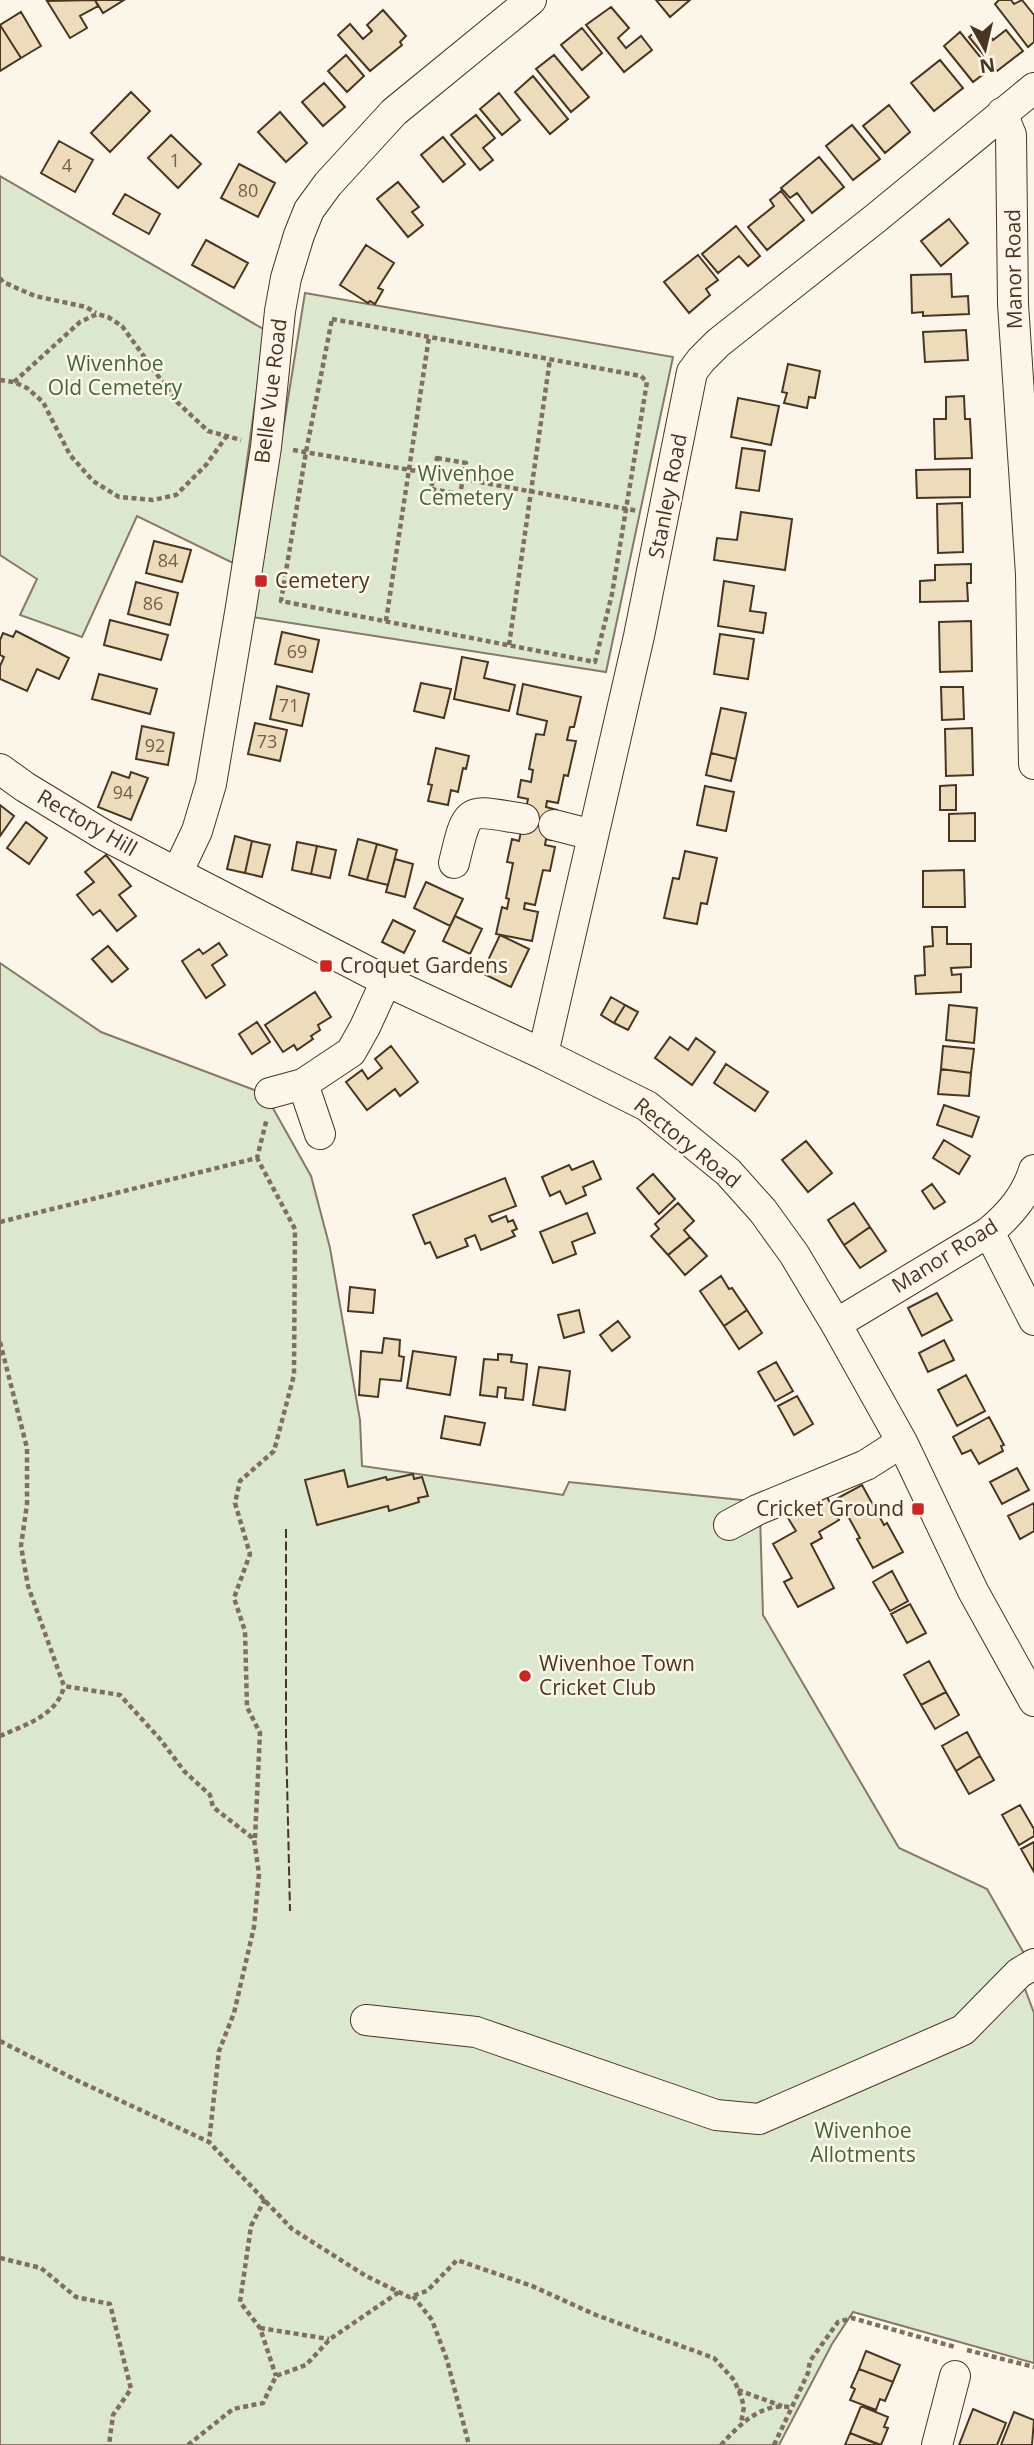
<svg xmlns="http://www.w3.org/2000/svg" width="1034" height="2445" font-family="'Open Sans',sans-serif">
	<rect width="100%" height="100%" fill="#fbf6e9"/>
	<!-- green -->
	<path fill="#dce7d0" stroke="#887966" stroke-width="2" d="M 0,176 L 265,330 L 233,563 L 137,516 L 82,637 L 20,615 L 37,579 L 0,555 Z
		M 305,293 L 673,357 L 606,672 L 253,617 Z
		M 0,963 L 101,1032 L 265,1094 L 311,1176 L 330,1248 L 360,1420 L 362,1466 L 563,1495 L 569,1482 L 751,1501 L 760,1515 L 763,1615 L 899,1848 L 987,1889 L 1029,1962 L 1019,1973 L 1034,2013 L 1034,2363 L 853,2312 L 832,2344 L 779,2445 L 0,2445 Z"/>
	<!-- building -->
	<path fill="#ecdcbc" stroke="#4a3520" stroke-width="2" d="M 95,0 L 98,6 L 80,16 L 87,28 L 70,38 L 47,1 Z
		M 95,0 L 124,0 L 103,13 Z
		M 656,0 L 690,0 L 670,17 Z
		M 999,0 L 1011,0 L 1014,4 L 1022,0 L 1034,15 L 1034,42 L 1028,47 L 995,4 Z
		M 611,7 L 629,28 L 618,38 L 626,48 L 641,36 L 652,50 L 624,72 L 586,25 Z
		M 383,10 L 406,36 L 400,42 L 402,45 L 370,71 L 338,35 L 350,24 L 363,39 L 372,31 L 367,25 Z
		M 21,12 L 41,46 L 21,58 L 0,25 Z
		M 0,25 L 21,58 L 0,71 Z
		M 582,28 L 602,53 L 582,70 L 561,45 Z
		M 978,29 L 985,37 L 988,34 L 993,40 L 1006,30 L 1023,51 L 997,71 L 969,37 Z
		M 960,32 L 990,69 L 973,82 L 944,46 Z
		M 346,55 L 364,76 L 347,92 L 328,71 Z
		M 554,55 L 589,97 L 571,112 L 536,69 Z
		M 940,60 L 963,88 L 934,111 L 911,83 Z
		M 533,76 L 568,119 L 550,134 L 515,92 Z
		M 324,83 L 345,107 L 323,126 L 302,102 Z
		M 131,92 L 150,111 L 110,152 L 91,133 Z
		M 499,93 L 520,120 L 502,135 L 480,109 Z
		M 889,105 L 910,132 L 885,153 L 863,126 Z
		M 280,112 L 307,143 L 286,162 L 258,132 Z
		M 476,115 L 495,138 L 483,148 L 493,160 L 480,170 L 451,135 Z
		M 852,125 L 880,159 L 853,180 L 826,146 Z
		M 171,135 L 201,164 L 178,188 L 148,158 Z
		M 443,137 L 465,164 L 443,182 L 421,155 Z
		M 59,141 L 93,160 L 75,192 L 41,173 Z
		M 819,157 L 844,187 L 812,213 L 797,193 L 790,198 L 781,188 Z
		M 239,164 L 275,183 L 258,217 L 221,198 Z
		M 398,182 L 419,207 L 412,212 L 423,225 L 408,237 L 377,199 Z
		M 781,191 L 804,220 L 767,250 L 748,227 L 774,206 L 770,200 Z
		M 125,194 L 160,214 L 149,234 L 113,214 Z
		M 949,219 L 968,243 L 941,266 L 921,241 Z
		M 736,226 L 760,256 L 748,266 L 739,256 L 718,273 L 702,254 Z
		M 206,240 L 248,263 L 234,288 L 192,265 Z
		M 366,245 L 394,263 L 378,288 L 383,290 L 375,304 L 370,301 L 368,303 L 340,285 Z
		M 698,255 L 718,280 L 706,289 L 710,295 L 689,313 L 664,282 Z
		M 951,274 L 952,297 L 968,296 L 969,314 L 923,316 L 923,312 L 912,313 L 911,275 Z
		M 966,330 L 968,360 L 925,362 L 923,332 Z
		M 788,364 L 820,371 L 815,398 L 809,397 L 807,408 L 784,403 L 787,393 L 782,392 Z
		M 964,396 L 965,419 L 970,419 L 972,458 L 935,459 L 934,419 L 946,419 L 946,397 Z
		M 738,398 L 779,406 L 771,445 L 731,437 Z
		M 742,448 L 765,451 L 759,491 L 736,488 Z
		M 970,469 L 970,497 L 917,498 L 916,470 Z
		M 962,503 L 963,552 L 938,553 L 937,504 Z
		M 741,512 L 792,519 L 785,570 L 714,560 L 717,538 L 737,540 Z
		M 154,541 L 191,550 L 182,582 L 146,573 Z
		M 971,564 L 971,583 L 967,583 L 968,601 L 920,602 L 920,581 L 935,580 L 935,565 Z
		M 724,581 L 754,586 L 750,611 L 766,613 L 763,633 L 718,626 Z
		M 136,582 L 178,593 L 170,625 L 128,614 Z
		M 110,620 L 168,635 L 161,660 L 104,645 Z
		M 971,621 L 972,671 L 940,672 L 939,622 Z
		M 16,631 L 69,658 L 59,679 L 37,669 L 27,691 L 0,679 L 0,666 L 4,657 L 0,655 L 0,640 L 3,633 L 13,637 Z
		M 282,632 L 319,640 L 312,672 L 275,664 Z
		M 720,634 L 754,639 L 748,679 L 714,674 Z
		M 462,657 L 488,662 L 484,678 L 515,685 L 509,711 L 454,699 Z
		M 99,674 L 157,689 L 150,714 L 92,699 Z
		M 421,683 L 451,689 L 444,718 L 414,711 Z
		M 523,684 L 581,697 L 574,727 L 570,727 L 567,740 L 576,741 L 568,776 L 564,775 L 558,803 L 547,801 L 546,807 L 557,810 L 551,840 L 546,839 L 545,845 L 555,847 L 550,871 L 543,870 L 535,905 L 525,903 L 524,909 L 538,912 L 532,941 L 496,934 L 502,907 L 507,909 L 509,899 L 506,898 L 513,863 L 507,862 L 512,839 L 519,841 L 528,799 L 518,797 L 521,780 L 531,782 L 533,770 L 529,769 L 536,734 L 544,735 L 547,721 L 517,714 Z
		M 277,686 L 309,694 L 302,726 L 270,719 Z
		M 941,687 L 963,687 L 964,719 L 942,720 Z
		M 721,708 L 746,713 L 736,759 L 711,753 Z
		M 255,723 L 287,730 L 280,761 L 248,754 Z
		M 142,726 L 174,733 L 168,765 L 136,759 Z
		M 972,728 L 973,775 L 946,776 L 945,729 Z
		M 436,748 L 469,756 L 466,769 L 463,768 L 458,792 L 451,790 L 448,805 L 428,801 L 432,785 L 428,784 Z
		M 711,753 L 736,759 L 731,781 L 706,775 Z
		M 112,772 L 129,778 L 131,772 L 148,778 L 131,820 L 98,807 Z
		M 956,785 L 956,810 L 940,810 L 940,786 Z
		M 705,786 L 734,792 L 726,831 L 697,825 Z
		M 0,805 L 14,816 L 0,836 Z
		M 975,813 L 975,841 L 949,841 L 949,814 Z
		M 26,822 L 47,838 L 29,864 L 7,848 Z
		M 235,836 L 252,841 L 245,873 L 227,869 Z
		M 358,839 L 377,844 L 367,880 L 349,875 Z
		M 252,841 L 270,845 L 262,877 L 245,873 Z
		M 297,842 L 317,846 L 311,874 L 292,870 Z
		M 377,844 L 397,850 L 388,885 L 367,880 Z
		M 317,846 L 336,850 L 330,878 L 311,874 Z
		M 685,851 L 717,858 L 707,904 L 701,903 L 697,924 L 664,918 L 673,878 L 679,879 Z
		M 106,855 L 131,886 L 119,895 L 136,916 L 117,931 L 100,910 L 93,915 L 77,895 L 94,882 L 85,872 Z
		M 395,859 L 413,864 L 405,897 L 386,892 Z
		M 964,870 L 965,907 L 923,907 L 923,871 Z
		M 426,882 L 463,899 L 450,926 L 414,908 Z
		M 455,916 L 482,929 L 470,954 L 443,941 Z
		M 393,920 L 415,931 L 404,953 L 382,942 Z
		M 932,927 L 947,927 L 947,944 L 971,944 L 971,967 L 951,968 L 952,975 L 961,974 L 961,992 L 916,994 L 915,976 L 925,975 L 924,947 L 933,946 Z
		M 500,935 L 529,949 L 511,987 L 482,973 Z
		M 219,943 L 227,955 L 212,965 L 225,985 L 206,998 L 182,961 L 199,949 L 203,954 Z
		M 108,946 L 128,969 L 112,982 L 92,959 Z
		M 315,992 L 331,1017 L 318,1025 L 320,1030 L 311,1036 L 313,1039 L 297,1050 L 294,1045 L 283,1052 L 265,1025 Z
		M 611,997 L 625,1005 L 614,1023 L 601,1015 Z
		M 625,1005 L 638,1012 L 628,1030 L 614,1023 Z
		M 949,1005 L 977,1008 L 974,1043 L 946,1040 Z
		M 257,1022 L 270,1042 L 252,1054 L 239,1034 Z
		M 670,1037 L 688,1050 L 696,1038 L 715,1052 L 692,1085 L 655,1058 Z
		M 391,1046 L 418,1082 L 400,1096 L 395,1089 L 367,1110 L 346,1082 L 362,1070 L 368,1079 L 382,1068 L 375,1059 Z
		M 943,1046 L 974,1049 L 971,1073 L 941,1069 Z
		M 726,1064 L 768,1092 L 755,1111 L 714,1083 Z
		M 941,1069 L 971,1073 L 969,1096 L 938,1094 Z
		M 944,1105 L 979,1117 L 972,1137 L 937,1125 Z
		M 944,1140 L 970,1156 L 959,1174 L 933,1158 Z
		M 806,1141 L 832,1173 L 808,1192 L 782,1160 Z
		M 593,1161 L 601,1179 L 583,1187 L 586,1195 L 566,1204 L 560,1191 L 550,1196 L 542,1177 L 569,1165 L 572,1170 Z
		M 653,1174 L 675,1199 L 659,1214 L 637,1188 Z
		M 505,1178 L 516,1206 L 489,1216 L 492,1222 L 506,1216 L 508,1222 L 513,1220 L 517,1229 L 512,1231 L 515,1236 L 481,1250 L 475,1235 L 465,1239 L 468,1246 L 437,1258 L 430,1242 L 425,1244 L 413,1215 Z
		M 932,1184 L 945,1202 L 934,1209 L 922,1191 Z
		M 678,1203 L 694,1221 L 684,1230 L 690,1237 L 668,1255 L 651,1236 L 659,1229 L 655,1224 Z
		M 854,1203 L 870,1227 L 844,1245 L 828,1220 Z
		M 587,1213 L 595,1233 L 572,1242 L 576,1254 L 553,1263 L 540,1232 Z
		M 870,1227 L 886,1251 L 860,1268 L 844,1245 Z
		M 690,1237 L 707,1256 L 685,1275 L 668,1255 Z
		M 721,1276 L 729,1289 L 732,1288 L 747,1310 L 724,1326 L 700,1291 Z
		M 350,1287 L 375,1290 L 373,1313 L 348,1311 Z
		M 937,1293 L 952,1320 L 922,1336 L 908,1308 Z
		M 579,1310 L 584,1332 L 564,1338 L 558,1315 Z
		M 747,1310 L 762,1333 L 739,1349 L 724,1326 Z
		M 618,1321 L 630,1337 L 612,1351 L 600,1335 Z
		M 384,1338 L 400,1340 L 399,1356 L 404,1357 L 401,1381 L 380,1379 L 378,1397 L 359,1395 L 361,1351 L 382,1353 Z
		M 944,1340 L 954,1360 L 928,1372 L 919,1353 Z
		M 413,1351 L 456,1357 L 450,1395 L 407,1388 Z
		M 498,1354 L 512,1355 L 511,1362 L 527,1364 L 523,1400 L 505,1398 L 506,1388 L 498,1387 L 497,1397 L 480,1395 L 484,1359 L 498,1360 Z
		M 776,1362 L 793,1391 L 775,1401 L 758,1372 Z
		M 539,1367 L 570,1371 L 565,1410 L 533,1405 Z
		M 966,1375 L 985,1411 L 957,1426 L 938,1390 Z
		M 797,1396 L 813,1424 L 794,1435 L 778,1406 Z
		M 445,1416 L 485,1423 L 480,1445 L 441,1438 Z
		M 989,1417 L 1004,1445 L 1001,1446 L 1003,1451 L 979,1464 L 971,1450 L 962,1454 L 953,1437 Z
		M 1017,1468 L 1029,1490 L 1002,1504 L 990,1482 Z
		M 344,1470 L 348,1487 L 386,1477 L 387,1480 L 413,1474 L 414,1479 L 422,1477 L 428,1496 L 418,1498 L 419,1502 L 389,1511 L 388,1506 L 317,1525 L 305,1480 Z
		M 862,1485 L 884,1525 L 887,1523 L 903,1552 L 873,1568 L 857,1539 L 860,1538 L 838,1498 Z
		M 827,1497 L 839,1520 L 819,1532 L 822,1538 L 811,1544 L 834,1588 L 798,1607 L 784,1582 L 792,1578 L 773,1544 L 796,1531 L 788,1518 Z
		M 1034,1503 L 1034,1531 L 1020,1539 L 1008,1516 Z
		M 892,1571 L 908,1601 L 890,1611 L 873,1582 Z
		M 910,1604 L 926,1633 L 907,1643 L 891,1614 Z
		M 929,1661 L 946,1692 L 921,1705 L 904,1675 Z
		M 946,1692 L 959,1715 L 935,1729 L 921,1705 Z
		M 967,1732 L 980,1756 L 956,1771 L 942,1746 Z
		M 980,1756 L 994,1780 L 969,1794 L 956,1771 Z
		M 1020,1805 L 1034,1829 L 1034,1836 L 1019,1845 L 1002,1815 Z
		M 1034,1842 L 1034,1872 L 1021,1849 Z
		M 866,2351 L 900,2365 L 893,2382 L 859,2369 Z
		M 859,2369 L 893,2382 L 885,2401 L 880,2399 L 876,2410 L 850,2400 L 855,2389 L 851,2387 Z
		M 861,2406 L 888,2417 L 884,2427 L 888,2428 L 881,2445 L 850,2433 Z
		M 973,2409 L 1006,2423 L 997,2445 L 959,2445 Z
		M 1014,2412 L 1034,2420 L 1032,2445 L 1001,2445 Z
		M 850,2433 L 879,2445 L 845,2445 Z"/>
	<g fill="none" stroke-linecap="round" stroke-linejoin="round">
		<defs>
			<path id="minor" d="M 1002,113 L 1011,135 L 1013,304 L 1031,574 L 1034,764
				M 0,769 L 25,787 L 104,835 L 177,873 L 386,981 L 543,1054 L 647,1106 L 728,1172 L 763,1211 L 794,1254 L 836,1324 L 902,1442 L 973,1591 L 1034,1701
				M 554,825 L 593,835
				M 454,863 C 468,804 466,810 524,819
				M 177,873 L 197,831 L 211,784 L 241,607 L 266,447 L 280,311 L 286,278 L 299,235 L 309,210 L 328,184 L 394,112 L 531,0
				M 543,1054 L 639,636 L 692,372 L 701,360 L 718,343 L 876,218 L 1034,88
				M 303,1084 L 320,1134
				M 270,1093 L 303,1084 L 351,1052 L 365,1027 L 386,981
				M 989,1232 L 1034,1320
				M 836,1324 L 989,1232 C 1010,1214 1026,1196 1034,1170
				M 729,1525 L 757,1510 L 866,1465 L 902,1442
				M 366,2020 L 476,2032 L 716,2115 L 759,2119 L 963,2030 L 1019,1973 L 1034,1964
				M 937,2445 L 955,2376"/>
		</defs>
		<!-- minor casing -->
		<use href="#minor" stroke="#4a3520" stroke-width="32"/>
		<!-- path -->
		<path stroke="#7f6f5c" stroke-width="4.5" stroke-dasharray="5 3.5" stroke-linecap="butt" d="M 0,278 L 3,282 L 35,296 L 86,307 L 96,313
			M 332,319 L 641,376 L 647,382 L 612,594 L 595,662 L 281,601 L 306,452 Z
			M 0,380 L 14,382 L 27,388 L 43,402 L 70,455 L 93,481 L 119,497 L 153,500 L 176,495 L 206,465 L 226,437
			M 14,382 L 80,322 L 97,314 L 108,317 L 122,326 L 177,402 L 208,431 L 241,440
			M 293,450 L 434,474
			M 437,458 L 466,463 L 460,494 L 431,489 Z
			M 463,479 L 638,511
			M 386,621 L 429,337
			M 509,645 L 550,359
			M 0,1222 L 257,1158 L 267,1118
			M 0,1342 L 27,1448 L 27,1504 L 21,1546 L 28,1586 L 64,1686 L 120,1695 L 160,1739 L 184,1771 L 210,1795 L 213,1807 L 254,1839 L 259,1874 L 254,1927 L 234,2013 L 219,2051 L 209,2142
			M 0,1736 C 25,1725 58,1715 64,1686
			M 255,1838 L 260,1733 L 247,1707 L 245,1631 L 234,1598 L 250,1554 L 235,1503 L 240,1481 L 274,1451 L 294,1375 L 295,1229 L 257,1158
			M 0,2041 L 74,2079 L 209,2142 L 292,2229 L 366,2276 L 409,2297 L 427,2291 L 457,2260 L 532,2286 L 596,2315 L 714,2358 L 734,2380 L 741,2396 L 744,2407 L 741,2423
			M 265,2199 L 251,2226 L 240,2302 L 260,2328 L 276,2376
			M 0,2258 L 41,2268 L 76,2297 L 110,2304 L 131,2389 L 113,2415 L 109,2445
			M 413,2296 L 432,2320 L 447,2360 L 469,2445
			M 260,2328 L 329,2339
			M 967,2350 L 1034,2367
			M 738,2390 L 782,2406
			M 188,2445 L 233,2409 L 263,2403 L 276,2376 L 306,2365 L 330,2339 L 399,2292
			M 721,2445 C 739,2425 760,2403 790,2407
			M 774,2445 L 808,2373 L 810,2361 L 838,2322 L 852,2318 L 955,2347"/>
		<!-- minor -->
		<use href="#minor" stroke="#fbf6e9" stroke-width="30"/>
		<!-- fence -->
		<path stroke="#4a3520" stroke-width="2" stroke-dasharray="9 3.5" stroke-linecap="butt" d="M 286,1529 L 286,1736 L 290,1911"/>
	</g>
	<!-- markers -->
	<g fill="#c62828" stroke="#fbf6e9" stroke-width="2.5">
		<rect x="254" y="574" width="14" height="14" rx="3.5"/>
		<rect x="319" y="959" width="14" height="14" rx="3.5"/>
		<rect x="911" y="1502" width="14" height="14" rx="3.5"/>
		<circle cx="525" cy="1676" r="7"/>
	</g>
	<g text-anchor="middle" stroke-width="5" stroke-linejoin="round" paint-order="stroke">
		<!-- number labels -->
		<g font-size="18" fill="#725f47">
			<text x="175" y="167">1</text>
			<text x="67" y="172">4</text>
			<text x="248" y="197">80</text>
			<text x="168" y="567">84</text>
			<text x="153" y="610">86</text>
			<text x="297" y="658">69</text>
			<text x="289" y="712">71</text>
			<text x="267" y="748">73</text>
			<text x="155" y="752">92</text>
			<text x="123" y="799">94</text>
		</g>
		<!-- street labels -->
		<g font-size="21" fill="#4a3520" stroke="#fbf6e9">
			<text transform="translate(1014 269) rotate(-91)" y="7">Manor Road</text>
			<text transform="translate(271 391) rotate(-83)" y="7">Belle Vue Road</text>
			<text transform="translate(668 496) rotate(-79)" y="7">Stanley Road</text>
			<text transform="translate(87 823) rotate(30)" y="7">Rectory Hill</text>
			<text transform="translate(687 1143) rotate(39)" y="7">Rectory Road</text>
			<text transform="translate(945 1256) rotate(-32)" y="7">Manor Road</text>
		</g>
		<!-- park labels -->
		<g font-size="21" fill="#436837" stroke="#fbf6e9">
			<text x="115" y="371">Wivenhoe<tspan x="115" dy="24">Old Cemetery</tspan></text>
			<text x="466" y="481">Wivenhoe<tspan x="466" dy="24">Cemetery</tspan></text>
			<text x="863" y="2138">Wivenhoe<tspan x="863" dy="24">Allotments</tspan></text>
		</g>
		<!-- poi labels -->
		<g font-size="21" fill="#4a3520" stroke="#fbf6e9" text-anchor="start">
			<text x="275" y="588">Cemetery</text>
			<text x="340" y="973">Croquet Gardens</text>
			<text x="904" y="1516" text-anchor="end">Cricket Ground</text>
			<text x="539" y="1671">Wivenhoe Town<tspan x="539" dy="24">Cricket Club</tspan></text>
		</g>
	</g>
	<!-- north arrow -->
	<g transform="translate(985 49) rotate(172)" stroke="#fbf6e9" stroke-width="5" paint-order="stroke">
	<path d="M0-5L12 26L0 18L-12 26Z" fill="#4a3520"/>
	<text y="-10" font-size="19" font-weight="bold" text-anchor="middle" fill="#4a3520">N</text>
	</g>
</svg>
